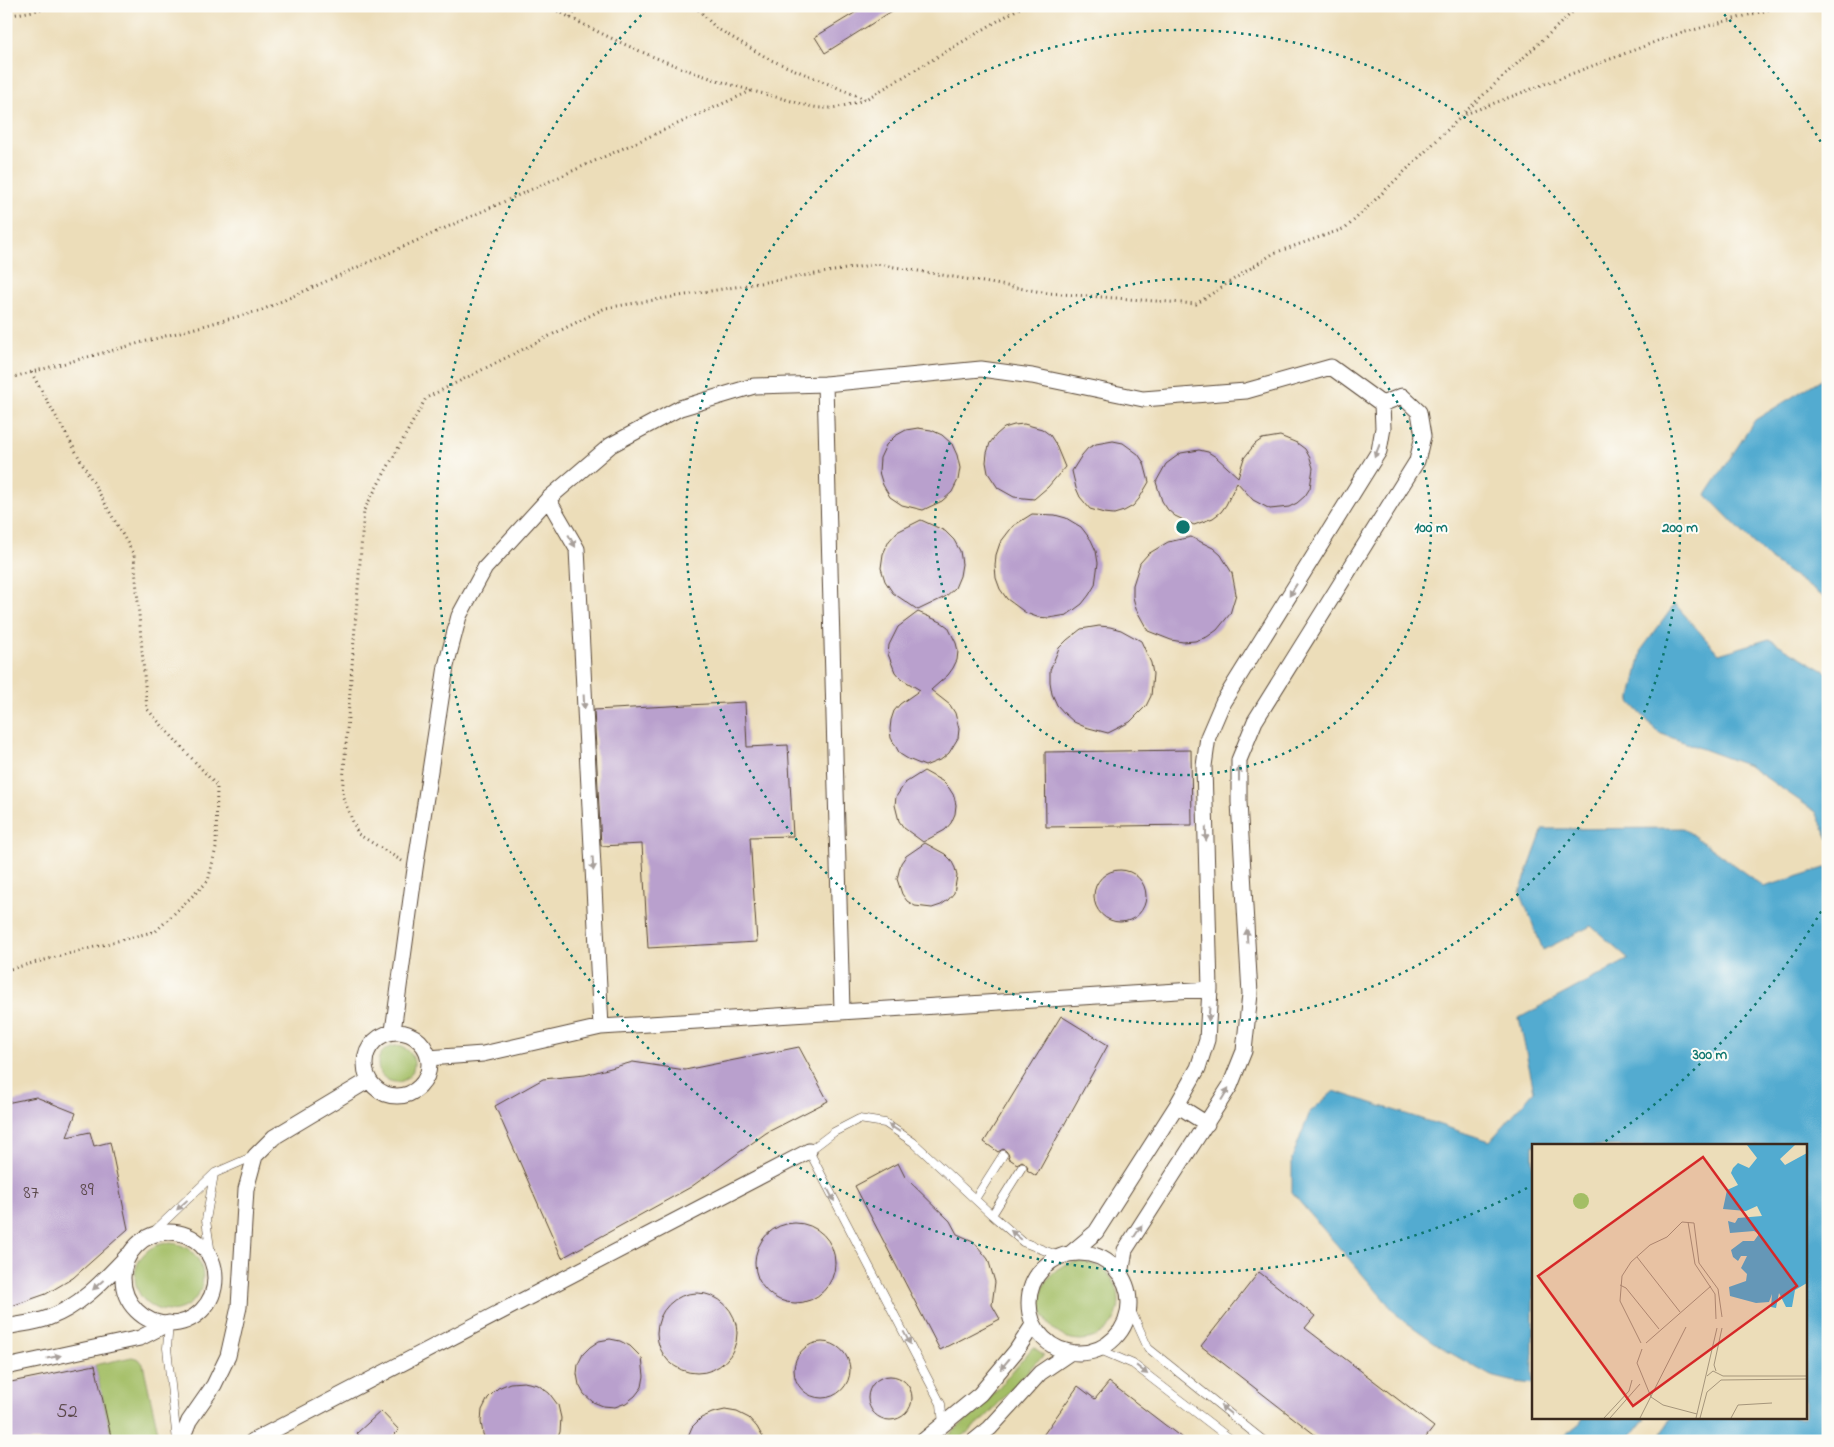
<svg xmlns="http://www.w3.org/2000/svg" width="1834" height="1447" font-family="'Indie Flower',sans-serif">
	<rect width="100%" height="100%" fill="#fdfcf7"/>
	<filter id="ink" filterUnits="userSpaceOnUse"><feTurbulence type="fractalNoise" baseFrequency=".02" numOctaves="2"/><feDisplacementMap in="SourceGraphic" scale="10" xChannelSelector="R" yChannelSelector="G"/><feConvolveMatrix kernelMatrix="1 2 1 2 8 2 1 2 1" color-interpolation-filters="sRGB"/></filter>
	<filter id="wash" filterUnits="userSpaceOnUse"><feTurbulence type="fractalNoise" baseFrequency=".0096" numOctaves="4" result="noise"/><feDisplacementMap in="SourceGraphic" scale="20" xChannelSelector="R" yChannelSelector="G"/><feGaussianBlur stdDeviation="1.12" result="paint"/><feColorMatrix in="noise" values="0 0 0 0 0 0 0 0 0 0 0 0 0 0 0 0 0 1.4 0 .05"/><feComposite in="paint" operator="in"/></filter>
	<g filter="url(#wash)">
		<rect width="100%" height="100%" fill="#ecddb9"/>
		<!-- green -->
		<path fill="#a3be65" stroke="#6f7442" d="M378 1064a18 18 0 1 1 36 0a18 18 0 1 1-36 0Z
			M135 1277a34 34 0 1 1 68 0a34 34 0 1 1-68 0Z
			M1041 1301a39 39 0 1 1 78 0a39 39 0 1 1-78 0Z
			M 1033,1347 L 1044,1355 L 1036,1362 L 986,1417 L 957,1441 L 942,1441 L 983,1406 Z
			M 132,1357 L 139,1359 L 143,1364 L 160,1441 L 112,1441 L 95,1365 Z"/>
		<!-- water -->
		<path fill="#52abd0" stroke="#466a77" d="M 1828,375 L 1828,600 L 1768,558 L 1706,495 L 1755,420 Z
			M 1675,604 L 1719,654 L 1769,639 L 1828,673 L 1828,839 L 1816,812 L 1749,766 L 1659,733 L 1630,702 L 1642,649 Z
			M 1683,828 L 1764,887 L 1828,867 L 1828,1441 L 1653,1441 L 1662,1433 L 1672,1418 L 1805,1418 L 1805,1146 L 1533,1146 L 1533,1384 L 1515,1382 L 1491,1376 L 1447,1351 L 1400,1318 L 1292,1193 L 1292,1158 L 1310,1112 L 1334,1091 L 1490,1141 L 1534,1091 L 1519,1018 L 1629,959 L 1591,926 L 1543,950 L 1520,892 L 1543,829 Z
			M 1583,1418 L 1645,1418 L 1633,1434 L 1620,1441 L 1557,1441 L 1580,1423 Z"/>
		<g id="blocks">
			<!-- building -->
			<path fill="#b9a0cd" d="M 866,6 L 900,6 L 825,53 L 815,37 Z
				M 1024,424 L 1042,429 L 1050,435 L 1055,443 L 1065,467 L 1048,487 L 1034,499 L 1014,497 L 998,488 L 988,473 L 986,462 L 987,453 L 990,443 L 996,435 L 1004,428 L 1014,425 Z
				M 918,428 L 931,430 L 942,435 L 952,444 L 957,455 L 960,468 L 958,480 L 952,492 L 942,501 L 923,510 L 902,505 L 890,497 L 883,485 L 879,472 L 880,458 L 886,445 L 895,436 L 906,430 Z
				M 1280,436 L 1297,443 L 1305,449 L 1310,458 L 1313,468 L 1310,488 L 1305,496 L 1297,503 L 1289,507 L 1270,509 L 1253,500 L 1237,482 L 1226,505 L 1221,512 L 1213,518 L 1194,525 L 1175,516 L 1168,510 L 1162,501 L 1156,482 L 1166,464 L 1181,453 L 1199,450 L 1208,452 L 1216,457 L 1238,477 L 1244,458 L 1255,444 L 1262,439 Z
				M 1113,441 L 1123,443 L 1138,454 L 1144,463 L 1149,482 L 1139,499 L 1133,506 L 1124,511 L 1114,514 L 1104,513 L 1090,509 L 1080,497 L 1076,488 L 1072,471 L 1082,455 L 1088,448 L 1096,444 Z
				M 1032,514 L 1055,515 L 1066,518 L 1081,527 L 1091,540 L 1096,551 L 1098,563 L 1095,585 L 1089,595 L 1082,604 L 1067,615 L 1049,618 L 1037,617 L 1026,613 L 1007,599 L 1000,589 L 996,578 L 995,566 L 996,555 L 1000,543 L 1013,526 Z
				M 921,520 L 945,531 L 954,540 L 960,551 L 962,564 L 960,576 L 955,588 L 945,597 L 918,610 L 893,593 L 885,581 L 881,568 L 883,554 L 889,541 L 897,532 Z
				M 1191,537 L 1213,548 L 1221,555 L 1232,573 L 1236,594 L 1230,614 L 1217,630 L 1207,637 L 1195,641 L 1183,642 L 1171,640 L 1148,631 L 1136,609 L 1133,597 L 1133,585 L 1140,563 L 1148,554 L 1168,542 Z
				M 918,612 L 941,622 L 948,627 L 956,643 L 958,651 L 957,660 L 953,668 L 948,675 L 931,690 L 950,705 L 955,713 L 959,729 L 958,738 L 949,753 L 942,759 L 925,766 L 908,759 L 900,754 L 891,738 L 890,729 L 891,720 L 894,711 L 900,704 L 920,690 L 900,678 L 895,672 L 888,654 L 889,645 L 898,627 Z
				M 1099,626 L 1110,627 L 1121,630 L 1141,641 L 1151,663 L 1153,674 L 1151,696 L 1146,706 L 1130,722 L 1108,733 L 1085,727 L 1074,722 L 1065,714 L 1057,705 L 1052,694 L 1050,682 L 1050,670 L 1059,648 L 1067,640 L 1081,629 Z
				M 745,702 L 747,747 L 788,745 L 793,836 L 750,837 L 757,942 L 648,948 L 642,844 L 601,846 L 594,710 Z
				M 1191,750 L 1192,825 L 1046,827 L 1045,752 Z
				M 924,771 L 942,781 L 949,788 L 954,796 L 956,805 L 955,814 L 951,823 L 945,830 L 923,842 L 904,828 L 899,821 L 895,805 L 896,797 L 905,783 Z
				M 925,843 L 945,854 L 951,860 L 955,868 L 957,876 L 954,893 L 948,900 L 941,905 L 932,908 L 915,906 L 907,901 L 902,894 L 897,879 L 901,863 L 906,856 Z
				M1094 896a26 26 0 1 1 52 0a26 26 0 1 1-52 0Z
				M 1061,1016 L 1108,1045 L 1036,1176 L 1027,1170 L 1028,1167 L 1025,1163 L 1022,1161 L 1017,1164 L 1008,1158 L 1009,1155 L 1006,1151 L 1003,1149 L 998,1152 L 984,1142 Z
				M 799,1047 L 828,1101 L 766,1133 L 691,1187 L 562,1258 L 495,1106 L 543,1079 L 585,1075 L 633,1062 L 685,1070 Z
				M 36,1097 L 76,1113 L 67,1137 L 90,1132 L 94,1146 L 110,1142 L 128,1229 L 73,1278 L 46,1294 L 6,1308 L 6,1103 Z
				M 898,1163 L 905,1177 L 950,1221 L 957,1234 L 973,1241 L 988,1259 L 995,1282 L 992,1305 L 1000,1319 L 940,1350 L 855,1186 Z
				M755 1263a40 40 0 1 1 80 0a40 40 0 1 1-80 0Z
				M 1259,1272 L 1315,1316 L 1305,1328 L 1434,1427 L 1423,1441 L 1323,1441 L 1201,1346 Z
				M657 1333a40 40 0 1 1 80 0a40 40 0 1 1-80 0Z
				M 610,1339 L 620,1341 L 630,1346 L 642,1358 L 644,1376 L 642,1387 L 635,1396 L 626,1403 L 615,1407 L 603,1406 L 593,1402 L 584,1394 L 579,1385 L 577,1374 L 578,1364 L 583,1354 L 590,1347 L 599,1341 Z
				M794 1370a28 28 0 1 1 56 0a28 28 0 1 1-56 0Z
				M 95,1365 L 112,1441 L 6,1441 L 6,1383 Z
				M868 1398a22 22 0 1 1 44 0a22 22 0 1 1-44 0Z
				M 524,1382 L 538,1385 L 549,1393 L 558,1405 L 561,1418 L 560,1432 L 556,1441 L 486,1441 L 483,1434 L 481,1422 L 482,1410 L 488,1398 L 498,1388 L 510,1383 Z
				M 1109,1382 L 1186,1441 L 1039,1441 L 1078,1386 L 1095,1399 Z
				M 725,1410 L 737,1412 L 749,1418 L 757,1427 L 765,1441 L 686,1441 L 692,1427 L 701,1418 L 712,1413 Z
				M 381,1411 L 399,1430 L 388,1441 L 363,1441 L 357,1433 Z"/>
		</g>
	</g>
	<g filter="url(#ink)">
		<use href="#blocks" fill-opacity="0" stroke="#564535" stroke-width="1"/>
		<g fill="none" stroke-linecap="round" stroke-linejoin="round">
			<defs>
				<path id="service" d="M 975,1199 L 1003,1155
					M 992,1215 L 1022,1167
					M 148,1237 L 215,1173 L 254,1156
					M 212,1261 L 206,1220 L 214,1174
					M 1129,1306 L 1148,1348 L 1264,1441
					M 169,1323 L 167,1348 L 177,1441
					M 1098,1349 L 1133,1364 L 1233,1441
					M 943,1424 L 941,1404 L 809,1151 L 834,1132 L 859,1119 L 885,1123 L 913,1142 L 992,1215 L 1023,1242 L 1059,1256"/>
				<path id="minor" d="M 825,384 L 842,1011
					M 548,499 L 577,549 L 601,1027
					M 393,1031 L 415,869 L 446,666 L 459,616 L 485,568 L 548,499 L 611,445 L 680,408 L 754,386 L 825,384 L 981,369 L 1032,376 L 1143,399 L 1246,391 L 1331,367 L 1382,404
					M365 1064a32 32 0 1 1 64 0a32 32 0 1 1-64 0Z
					M 428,1058 L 483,1054 L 601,1027 L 1210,989
					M 1177,1105 L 1207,1124
					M123 1278a46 46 0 1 1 92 0a46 46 0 1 1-92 0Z
					M1029 1303a50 50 0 1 1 100 0a50 50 0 1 1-100 0Z
					M 1071,1253 L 1096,1232 L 1177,1105 L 1198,1068 L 1207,1040 L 1210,989 L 1204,766 L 1208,737 L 1223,702 L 1379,451 L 1383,428 L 1382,404
					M 1121,1275 L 1125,1250 L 1230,1086 L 1244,1051 L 1250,994 L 1239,802 L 1239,760 L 1255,721 L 1417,461 L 1423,436 L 1419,412 L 1402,396 L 1382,404
					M 6,1327 C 20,1324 35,1323 48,1318 C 81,1306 105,1279 128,1255
					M 6,1367 L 140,1338 L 169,1323
					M 181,1441 L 189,1421 L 214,1385 L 228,1356 L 239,1307 L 246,1189 L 255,1156 L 274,1137 L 369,1080
					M 253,1441 L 809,1151
					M 923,1441 L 980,1394 L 1016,1351 L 1033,1325
					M 974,1441 L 990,1428 L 1040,1373 L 1071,1352"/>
			</defs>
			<!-- service casing -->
			<use href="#service" stroke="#564535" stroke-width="9"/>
			<!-- minor casing -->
			<use href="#minor" stroke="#564535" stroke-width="17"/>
			<!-- path -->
			<path stroke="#564535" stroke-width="3" stroke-dasharray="1 4" stroke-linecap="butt" d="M 549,6 C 620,46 698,78 776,97 C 791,100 807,107 821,108 C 837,109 852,104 866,99 L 1023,6
				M 695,6 L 716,28 L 771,60 L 865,99
				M 6,16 L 60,6
				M 570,18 L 580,6
				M 1465,112 L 1579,6
				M 6,379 L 262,310 L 751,91
				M 402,861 L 358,834 L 342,795 L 364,510 L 426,398 L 605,308 L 877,264 L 1048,293 L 1196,304 L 1274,253 L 1346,228 L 1463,115 L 1671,36 L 1782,6
				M 6,970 L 156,931 L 208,881 L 216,848 L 217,786 L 147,709 L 134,555 L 31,372"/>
			<!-- service -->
			<use href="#service" stroke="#fff" stroke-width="8"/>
			<!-- minor -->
			<use href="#minor" stroke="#fff" stroke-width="15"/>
		</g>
		<!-- one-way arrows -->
		<defs><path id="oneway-solid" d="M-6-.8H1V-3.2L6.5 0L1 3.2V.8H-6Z" transform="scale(1.25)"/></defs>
		<g fill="#a79f9a">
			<use href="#oneway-solid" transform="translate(1377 451) rotate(112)"/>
			<use href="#oneway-solid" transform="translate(572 541) rotate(60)"/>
			<use href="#oneway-solid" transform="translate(1293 590) rotate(122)"/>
			<use href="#oneway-solid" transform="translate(584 702) rotate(87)"/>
			<use href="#oneway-solid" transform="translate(1239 774) rotate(-90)"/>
			<use href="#oneway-solid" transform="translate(1206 834) rotate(88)"/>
			<use href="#oneway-solid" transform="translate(593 864) rotate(87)"/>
			<use href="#oneway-solid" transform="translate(1247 936) rotate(-93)"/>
			<use href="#oneway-solid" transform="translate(1209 1014) rotate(94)"/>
			<use href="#oneway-solid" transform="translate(1225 1094) rotate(-59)"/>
			<use href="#oneway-solid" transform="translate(894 1128) rotate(-146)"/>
			<use href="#oneway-solid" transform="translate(831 1195) rotate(62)"/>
			<use href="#oneway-solid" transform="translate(182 1205) rotate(137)"/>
			<use href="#oneway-solid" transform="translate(1138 1231) rotate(-57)"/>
			<use href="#oneway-solid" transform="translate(1016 1235) rotate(-140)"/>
			<use href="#oneway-solid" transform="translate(98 1285) rotate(138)"/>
			<use href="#oneway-solid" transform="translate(907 1338) rotate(62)"/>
			<use href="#oneway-solid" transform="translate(54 1357) rotate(-12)"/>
			<use href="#oneway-solid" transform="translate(1005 1364) rotate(130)"/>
			<use href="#oneway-solid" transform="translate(1142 1370) rotate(38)"/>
			<use href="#oneway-solid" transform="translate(1226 1410) rotate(-142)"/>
		</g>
	</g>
	<!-- distance rings -->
	<g fill="none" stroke="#0f766e" stroke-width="2.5" stroke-dasharray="2.5 5">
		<circle cx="1183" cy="527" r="248"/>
		<circle cx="1183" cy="527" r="497"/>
		<path d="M1825 905A745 745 0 0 1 1600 1145M1527 1188A745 745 0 0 1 647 9M1719 9A745 745 0 0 1 1825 149"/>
	</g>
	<g text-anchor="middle" stroke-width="4" stroke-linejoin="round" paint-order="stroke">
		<!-- number labels -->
		<g font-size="20" fill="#5a484a">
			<text x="87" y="1195">89</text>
			<text x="31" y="1198">87</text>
			<text x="67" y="1417">52</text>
		</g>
	</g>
	<!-- overview -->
	<g transform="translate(1532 1144)">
		<rect width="275" height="275" fill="#ecddb9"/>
		<path d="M41 57a8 8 0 1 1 16 0a8 8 0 1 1-16 0Z" fill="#a3be65"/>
		<path d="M 215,1 L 273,1 L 263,1 L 248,15 L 253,21 L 275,9 L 275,139 L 263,146 L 260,163 L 254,163 L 247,149 L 244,164 L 239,163 L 240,150 L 237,158 L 224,159 L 198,152 L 197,143 L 214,137 L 215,130 L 209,124 L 215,112 L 209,112 L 206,117 L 201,113 L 199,106 L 211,97 L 222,97 L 227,90 L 222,87 L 198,89 L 196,77 L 203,79 L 206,74 L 230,72 L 225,62 L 214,67 L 191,65 L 195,46 L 206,41 L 199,29 L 201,24 L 206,19 L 217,24 L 225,14 Z" fill="#52abd0"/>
		<path fill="none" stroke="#a5957b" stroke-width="1" d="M 156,78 L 163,120 L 183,150 L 184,175M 105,113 L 148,168M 88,141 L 94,144 L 127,185M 109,199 L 88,157 L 90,132 L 99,118 L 118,101 L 135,93 L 150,78 L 162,79 L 167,119 L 186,145 L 190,173M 114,199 L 179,142M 110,205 L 105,219 L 119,253 L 131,261 L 165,270M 184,227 L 182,221 L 190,184M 175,232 L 181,227 L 191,232 L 275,232M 72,274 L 97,247 L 100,236M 78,274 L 108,240M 108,274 L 154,183M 164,274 L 185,184M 168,274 L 175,248 L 189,236 L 275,235M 199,274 L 206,261 L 240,259"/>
		<path fill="#d62828" fill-opacity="0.15" stroke="#d62828" stroke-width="2.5" d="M 171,13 L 265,142 L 101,262 L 6,132 Z"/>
		<rect width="275" height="275" fill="none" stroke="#3b2a1e" stroke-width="2.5"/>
	</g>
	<circle cx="1183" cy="527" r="8" fill="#0f766e" stroke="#fdfcf7" stroke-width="2.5"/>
	<g font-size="15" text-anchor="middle" font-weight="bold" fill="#0f766e" stroke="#fdfcf7" stroke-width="4" stroke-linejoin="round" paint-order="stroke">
		<text x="1431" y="532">100 m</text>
		<text x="1680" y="532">200 m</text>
		<text x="1710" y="1059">300 m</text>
	</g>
	<!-- margin -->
	<rect width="1834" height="1447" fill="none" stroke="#fdfcf7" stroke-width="25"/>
</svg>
